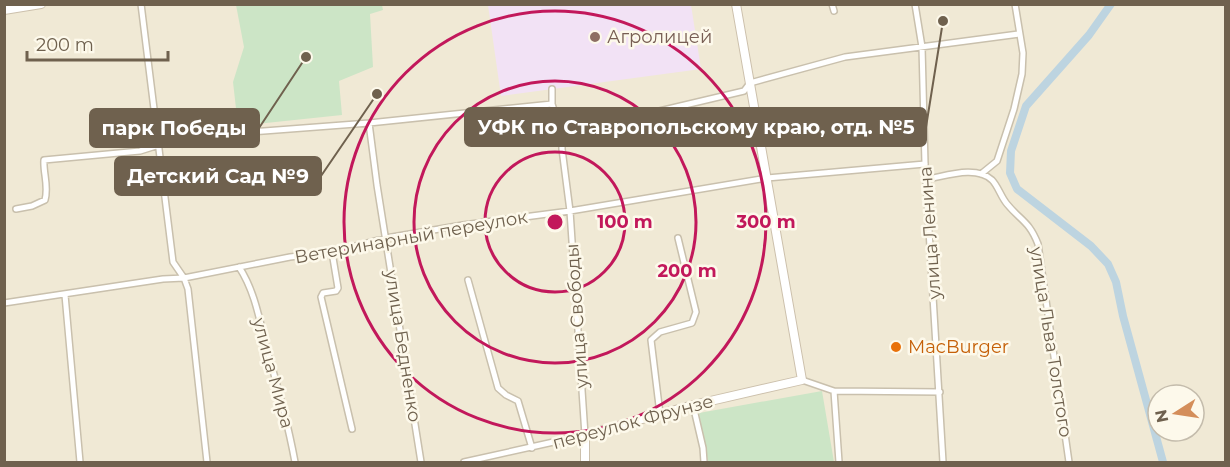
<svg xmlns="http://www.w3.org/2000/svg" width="1230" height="467" font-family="Montserrat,sans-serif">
	<rect width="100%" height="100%" fill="#f9f6e6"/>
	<!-- residential -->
	<path fill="#f0e9d5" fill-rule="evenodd" d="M 4,5 L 1225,5 L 1225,462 L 5,462 ZM 1158,395 L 1194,395 L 1194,431 L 1158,431 Z"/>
	<!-- education -->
	<path fill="#f2e2f5" d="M 488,5 L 691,5 L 701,69 L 501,96 Z"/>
	<!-- green -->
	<path fill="#cce5c6" d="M 236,5 L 382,5 L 383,10 L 370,14 L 373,67 L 339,81 L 342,115 L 238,126 L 233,82 L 244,47 Z
		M 822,391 L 834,462 L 708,462 L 699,413 Z"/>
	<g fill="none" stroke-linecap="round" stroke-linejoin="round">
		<!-- river -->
		<path stroke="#bdd4e0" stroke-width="8" d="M 1111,4 L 1089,35 L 1026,106 L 1011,151 L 1010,173 L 1017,189 L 1091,246 L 1108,264 L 1116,282 L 1123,316 L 1163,462"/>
		<defs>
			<path id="minor" d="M 141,4 L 173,262 L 184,278 L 188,289 L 207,462
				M 832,4 L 834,11
				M 915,4 L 922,47 L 925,164 L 943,462
				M 552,89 L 552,104
				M 369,123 L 377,185 L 421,462
				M 562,134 L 744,91 L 750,83 L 845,57 L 1019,34
				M 981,174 L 997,161 L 1014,109 L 1022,74 L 1023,53 L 1015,4
				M 928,179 C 946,176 976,165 992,180 C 998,186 1001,197 1007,204 C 1021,221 1029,221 1038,244 L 1069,462
				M 16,209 L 32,206 L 45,200 C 49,186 43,173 44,160 L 140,151 L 184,137 L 369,123 L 552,104 L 562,134 L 562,149 L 570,211 L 585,435 L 464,462
				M 332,252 L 338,288 L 336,291 L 323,293 L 321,297 L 352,429
				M 239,267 C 255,291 260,322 267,350 C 278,387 288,424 295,462
				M 468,280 L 498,388 L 506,395 L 518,401 L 532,448
				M 65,295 L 80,462
				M 4,303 L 163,279 L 184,278 L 290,257 L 332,252 L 386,238 L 463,225 L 570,211 L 767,178 L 925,164
				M 802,380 L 834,391 L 940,392
				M 834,391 L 839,462
				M 693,405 L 703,448 L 704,462
				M 660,414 L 651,340 L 660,332 L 692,323 L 696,312 L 678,238"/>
			<path id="secondary" d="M 4,10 L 41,4
				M 585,462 L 585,435 L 693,405 L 802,380 L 736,4"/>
		</defs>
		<!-- minor casing -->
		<use href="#minor" stroke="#c9c0ad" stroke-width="8"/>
		<!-- secondary casing -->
		<use href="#secondary" stroke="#ccc0ac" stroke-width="10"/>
		<!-- minor -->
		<use href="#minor" stroke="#fff" stroke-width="5"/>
		<!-- secondary -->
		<use href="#secondary" stroke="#fff" stroke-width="8"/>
	</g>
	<!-- distance rings -->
	<g fill="none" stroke="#c2185b" stroke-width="3">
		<circle cx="555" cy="222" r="70"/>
		<circle cx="555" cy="222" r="141"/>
		<circle cx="555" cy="222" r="211"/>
	</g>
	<!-- markers -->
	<circle fill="#8d6e63" stroke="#fdf9eb" stroke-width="2" cx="595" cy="37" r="6"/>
	<circle fill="#e8710a" stroke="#fdf9eb" stroke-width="2" cx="896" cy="347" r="6"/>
	<g text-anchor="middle" stroke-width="5" stroke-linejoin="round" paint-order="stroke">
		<!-- education labels -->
		<g font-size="18" fill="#785e54" stroke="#fdf9eb" text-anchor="start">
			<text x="607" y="43">Агролицей</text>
		</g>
		<!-- street labels -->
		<g font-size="18" fill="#6f614e" stroke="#fdf9eb">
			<text transform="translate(930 233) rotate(-94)" y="6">улица Ленина</text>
			<text transform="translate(411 237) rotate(-10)" y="6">Ветеринарный переулок</text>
			<text transform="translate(577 316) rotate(-94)" y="6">улица Свободы</text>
			<text transform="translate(1051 342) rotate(81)" y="6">улица Льва Толстого</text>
			<text transform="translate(403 346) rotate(81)" y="6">улица Бедненко</text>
			<text transform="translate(273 373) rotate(75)" y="6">улица Мира</text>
			<text transform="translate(633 422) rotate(-15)" y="6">переулок Фрунзе</text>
		</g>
		<!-- food labels -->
		<g font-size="18" fill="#c56008" stroke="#fdf9eb" text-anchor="start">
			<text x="908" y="353">MacBurger</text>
		</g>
	</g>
	<circle cx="555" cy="222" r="9" fill="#c2185b" stroke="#fdf9eb" stroke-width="3"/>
	<g font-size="18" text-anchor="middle" font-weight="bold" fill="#c2185b" stroke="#fdf9eb" stroke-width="5" stroke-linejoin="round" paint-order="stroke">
		<text x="625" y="228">100 m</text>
		<text x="766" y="228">300 m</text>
		<text x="687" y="277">200 m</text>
	</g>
	<!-- callouts -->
	<path fill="none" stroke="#6f614e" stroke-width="2" d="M943 21L926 127M306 57L259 128M377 94L321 176"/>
	<g fill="#6f614e" stroke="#fdf9eb" stroke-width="2">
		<circle cx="943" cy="21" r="6"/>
		<circle cx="306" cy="57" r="6"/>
		<circle cx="377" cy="94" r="6"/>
	</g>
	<g fill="#6f614e" stroke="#6f614e" stroke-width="2">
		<rect x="465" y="108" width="461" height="38" rx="6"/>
		<rect x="90" y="109" width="169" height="38" rx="6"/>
		<rect x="115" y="157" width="206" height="38" rx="6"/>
	</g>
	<g font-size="20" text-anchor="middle" font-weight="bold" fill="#fff">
		<text x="696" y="134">УФК по Ставропольскому краю, отд. №5</text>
		<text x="174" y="135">парк Победы</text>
		<text x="218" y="183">Детский Сад №9</text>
	</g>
	<!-- border -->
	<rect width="1230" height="467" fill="none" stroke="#6f614e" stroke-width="12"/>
	<!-- north arrow -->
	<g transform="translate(1176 413) rotate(258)"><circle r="28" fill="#fdf9eb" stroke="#c4bcac" stroke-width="1.5"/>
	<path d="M0-4.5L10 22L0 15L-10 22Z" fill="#d48e5a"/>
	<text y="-9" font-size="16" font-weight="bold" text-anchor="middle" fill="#6f614e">N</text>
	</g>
	<!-- scale -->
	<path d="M27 51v9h141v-9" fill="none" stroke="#6f614e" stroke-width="3"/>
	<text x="36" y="51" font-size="18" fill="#6f614e" stroke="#fdf9eb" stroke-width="4.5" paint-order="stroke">200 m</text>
</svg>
